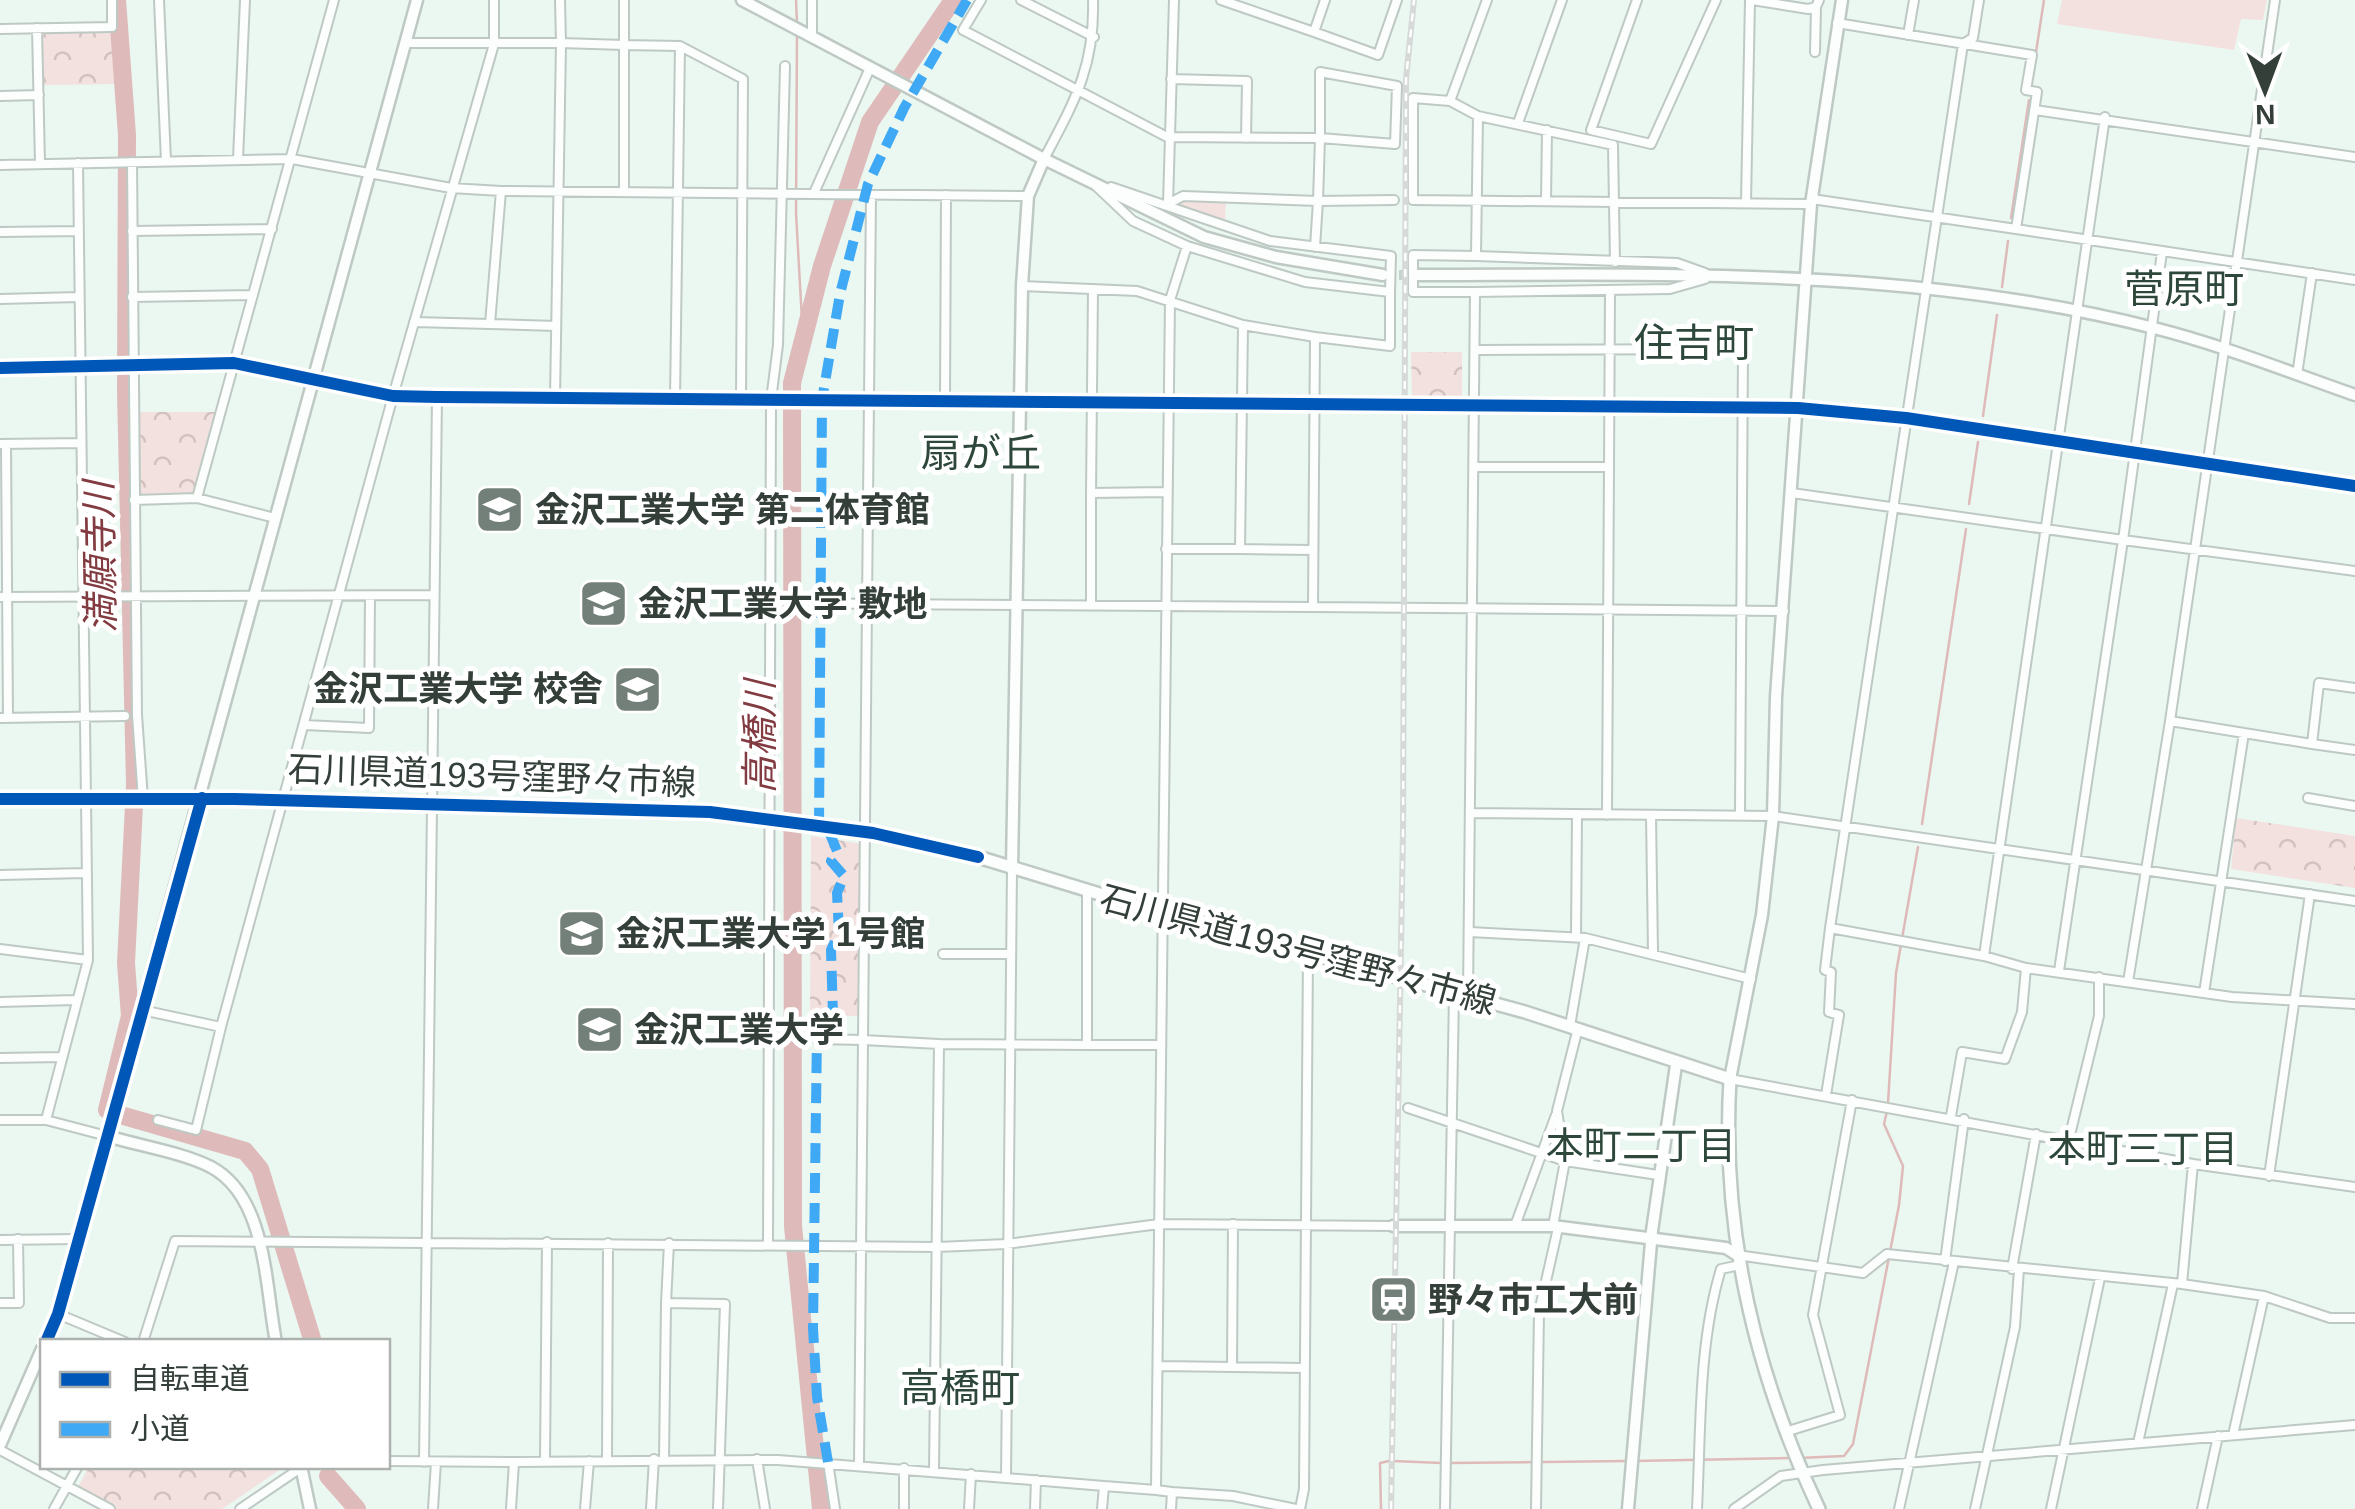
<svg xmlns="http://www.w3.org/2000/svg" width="2355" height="1509" font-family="Helvetica,'Noto Sans JP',sans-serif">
	<defs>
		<pattern id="park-crowns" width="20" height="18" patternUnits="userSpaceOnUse" patternTransform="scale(2.5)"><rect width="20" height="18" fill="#f3e1df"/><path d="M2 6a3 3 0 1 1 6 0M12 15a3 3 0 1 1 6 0" fill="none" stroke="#d1c2c0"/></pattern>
	</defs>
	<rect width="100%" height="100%" fill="#ebf7f1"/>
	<!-- grass -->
	<path fill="#f3e1df" d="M 2062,0 L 2267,0 L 2263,20 L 2241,19 L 2234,50 L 2057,24 Z"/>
	<!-- park -->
	<path fill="url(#park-crowns)" d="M 117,28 L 119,84 L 44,85 L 41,31 Z
		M 1184,199 L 1226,200 L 1225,224 L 1174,204 Z
		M 1411,352 L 1462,352 L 1462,396 L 1412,396 Z
		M 137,412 L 217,412 L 197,495 L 138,497 Z
		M 2236,818 L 2355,836 L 2355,888 L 2231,869 Z
		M 811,836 L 863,844 L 863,1016 L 810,1016 Z
		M 89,1467 L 284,1467 L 222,1509 L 116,1509 L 78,1487 Z"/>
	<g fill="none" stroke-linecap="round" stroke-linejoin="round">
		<!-- stream -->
		<path stroke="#debbba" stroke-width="2.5" d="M 796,0 L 797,23
			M 797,31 L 796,213 L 803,338
			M 2032,78 L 2044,0
			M 2011,218 L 2029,100
			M 2002,287 L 2008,241
			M 1983,416 L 1997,315
			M 1969,504 L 1978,442
			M 1922,824 L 1966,529
			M 1888,1103 L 1896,973 L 1918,847
			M 1799,1458 L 1844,1456 L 1853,1444 L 1899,1205 L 1903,1166 L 1884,1124 L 1887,1111
			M 1393,1461 L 1441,1463
			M 1634,1461 L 1791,1458
			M 1449,1463 L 1626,1461
			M 1381,1509 L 1380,1463 L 1389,1461"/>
		<!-- river -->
		<path stroke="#debbba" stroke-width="18" d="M 107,1110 L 130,1016 L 126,963 L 135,785 L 126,391 L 127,135 L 117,0
			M 124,1116 L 245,1151 L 260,1169 L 313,1342
			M 328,1476 L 357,1509
			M 821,1509 L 793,1226 L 792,383 L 822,266 L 870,122 L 953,0"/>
		<!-- tertiary-tunnel -->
		<path stroke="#c6d2cc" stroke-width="10" stroke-dasharray="10 5" stroke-linecap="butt" d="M 1384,275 L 1416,275"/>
		<defs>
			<path id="minor" d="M 159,0 L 166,161
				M 981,0 L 963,30 L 1167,137 L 1320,138 L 1318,201 L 1394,200
				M 1021,0 L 1094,37
				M 1174,0 L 1168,204 L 1183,196 L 1318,201 L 1315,247
				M 1221,0 L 1314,32
				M 1325,0 L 1314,32 L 1378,55 L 1397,0
				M 1487,0 L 1450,101 L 1413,98 L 1413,200 L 1811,204
				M 1637,0 L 1591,130 L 1651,144 L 1716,0
				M 1752,0 L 1808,9 L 1816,7 L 1819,0
				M 1979,0 L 1973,38 L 1963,44 L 1830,928 L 1984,956 L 2026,968 L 2232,997 L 2355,1004
				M 2275,0 L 2170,721 L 2312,744 L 2319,683 L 2355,688
				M 1837,23 L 2032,55 L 2026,90 L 2037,92 L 2016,229 L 2355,280
				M 37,28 L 40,164
				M 0,29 L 112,27 L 112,0
				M 1908,35 L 1914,0
				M 812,37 L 812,0
				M 406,43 L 561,43 L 560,0
				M 1815,52 L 1816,7
				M 1320,72 L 1397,86 L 1395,144 L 1320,138 Z
				M 1171,79 L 1247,81 L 1246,138
				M 0,96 L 39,95
				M 1450,101 L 1478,116 L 1613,145 L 1615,262
				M 2035,110 L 2355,157
				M 1478,116 L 1476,256 L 1677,263 L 1705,273
				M 1518,123 L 1562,0
				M 238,159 L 245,0
				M 1044,159 C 1074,102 1095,67 1093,0
				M 132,162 L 137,715 L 143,799
				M 0,165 L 292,159 L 451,188 L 501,191 L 1028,196
				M 1095,185 L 1133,221 L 1187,246
				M 1111,187 L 1270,241 L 1391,256 L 1390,292 L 1305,282 L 1187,246 L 1170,300 L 1156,1490 L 1172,1492 L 1171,1509
				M 624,192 L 624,45 L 680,46 L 743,79 L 741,399
				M 814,193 L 870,68
				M 871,195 L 867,604 L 1313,607 L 1315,337 L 1390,346 L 1390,292
				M 1812,199 L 2016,229
				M 1546,201 L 1547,130
				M 1746,202 L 1750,0
				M 132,231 L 272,229
				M 0,232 L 78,231
				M 1022,286 L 1137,291 L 1243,325 L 1315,337
				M 1093,289 L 1091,493 L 1166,492
				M 1475,292 L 1413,292 L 1413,255 L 1476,256
				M 132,297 L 253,295
				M 0,299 L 79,297
				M 414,322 L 490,324 L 501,191
				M 490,324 L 556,326
				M 1477,350 L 1743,349 L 1740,814
				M 0,368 L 234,363 L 313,377
				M 2297,375 L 2312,273
				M 555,398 L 561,43 L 624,45 L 624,0
				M 675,398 L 680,46
				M 945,400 L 946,195
				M 1020,400 L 1815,409 L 2207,461 L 2355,486
				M 0,444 L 80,443
				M 6,444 L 8,718
				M 1475,467 L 1609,467 L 1610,290
				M 1091,493 L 1091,605
				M 1792,493 L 2123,540 L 2162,252
				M 197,498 L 334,0
				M 134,500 L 197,498 L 275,518
				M 1166,549 L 1240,549 L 1243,325
				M 1240,549 L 1313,550
				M 0,597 L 434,595
				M 822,603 L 867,604 L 863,1040 L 939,1044 L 934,1470
				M 1313,607 L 1784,611
				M 0,718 L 125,716
				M 304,725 L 369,728 L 370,596
				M 2312,744 L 2355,750
				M 2308,798 L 2355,806
				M 1471,813 L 1773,816 L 2355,901
				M 1607,815 L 1609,467
				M 1651,816 L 1653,951
				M 0,875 L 86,873
				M 1087,891 L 1087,1045 L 1159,1045
				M 1470,932 L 1585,938 L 1570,1026
				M 1576,937 L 1577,814
				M 1585,938 L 1751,979
				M 0,949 L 88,960
				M 943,954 L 1011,954
				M 1984,956 L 2105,117
				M 2059,971 L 2123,540 L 2355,571
				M 2128,982 L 2170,721
				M 2204,993 L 2244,733
				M 1468,996 L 1475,292 L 1670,289 L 1705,279
				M 0,1002 L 75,1000
				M 142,1010 L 221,1027 L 393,396 L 494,44 L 494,0
				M 817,1039 L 863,1040 L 859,1464
				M 939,1044 L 1087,1045
				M 0,1058 L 61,1057
				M 1730,1079 L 2193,1164 L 2355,1187
				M 1826,1095 L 1839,1015 L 1829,1012 L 1831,972 L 1825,970 L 1830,928
				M 1408,1108 L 1565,1161 L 1658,1175
				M 1951,1116 L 1962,1052 L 2005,1059 L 2022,1012 L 2026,968
				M 0,1120 L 46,1120 L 107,1136
				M 46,1120 L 88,960 L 78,163
				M 158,1120 L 196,1130 L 221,1027
				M 2069,1139 L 2099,1016 L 2099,977
				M 2193,1164 L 2182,1284 L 2264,1296 L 2330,1318 L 2355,1318
				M 2269,1176 L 2310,894
				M 1516,1223 L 1556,1115
				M 1553,1226 L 1565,1161 L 1557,1111 L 1578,1028
				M 0,1240 L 77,1239
				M 669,1243 L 666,1303 L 725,1304 L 718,1509
				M 768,1245 L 771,400 L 778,345 L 785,66
				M 1737,1255 L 1863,1273 L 1887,1254 L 2182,1284
				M 1945,1261 L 1964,1119
				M 2012,1269 L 2036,1134
				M 0,1303 L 19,1303 L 18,1239
				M 58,1314 L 125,1342
				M 143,1342 L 175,1241 L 937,1247 L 1007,1244 L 1159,1224 L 1393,1226
				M 1159,1366 L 1304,1368
				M 1232,1367 L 1233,1224
				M 1785,1432 L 1840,1415 L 1813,1315 L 1852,1100
				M 2233,1435 L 2264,1296
				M 2138,1443 L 2173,1284
				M 0,1450 L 110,1509
				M 664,1459 L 666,1303
				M 757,1459 L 765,1509
				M 545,1460 L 547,1242
				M 607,1460 L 608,1243
				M 388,1461 L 514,1462 L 511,1509
				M 424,1462 L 437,397
				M 514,1462 L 778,1460 L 1006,1478 L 1012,869
				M 828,1462 L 835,1509
				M 904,1468 L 904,1509
				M 1006,1478 L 1104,1486
				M 1172,1492 L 1233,1496 L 1296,1509
				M 54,1509 L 78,1466
				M 240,1509 L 302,1467
				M 433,1509 L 436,1462
				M 585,1509 L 589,1461
				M 651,1509 L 654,1459
				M 969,1509 L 971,1474
				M 1035,1509 L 1036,1480
				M 1102,1509 L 1104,1486 L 1156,1490
				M 1300,1509 L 1304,1489 L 1308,954
				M 1445,1509 L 1454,993
				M 1536,1509 L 1539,1312 L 1558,1228
				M 1697,1509 C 1701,1431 1698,1344 1721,1269 L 1740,1265
				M 1734,1509 L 1781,1476 L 1823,1470 L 2355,1425
				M 1899,1509 L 1954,1262
				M 1975,1509 L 2015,1327 L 2019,1269
				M 2051,1509 L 2100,1278
				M 2202,1509 L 2218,1436"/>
			<path id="tertiary" d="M 742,0 L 1044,159 L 1204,237 L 1276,257 L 1383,275
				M 1416,275 C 1662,275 1913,266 2154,328 C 2222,345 2289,372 2355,395
				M 313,377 L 393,396 L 437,397 L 1020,400
				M 1012,869 L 1022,286 L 1028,196 L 1044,159
				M 1730,1079 L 1762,915 L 1773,816 L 1776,697 L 1811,204 L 1842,0
				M 107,1136 C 140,1146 181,1152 211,1167 C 267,1197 265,1286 276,1342
				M 1393,1226 L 1553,1226 L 1726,1248 L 1737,1255
				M 46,1342 L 58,1314 L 417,0
				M 0,1445 L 42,1349
				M 301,1466 L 310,1509
				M 1628,1509 L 1652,1231 L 1676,1065"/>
			<path id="secondary" d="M 0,799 L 234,799 L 710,812 L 873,833 L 978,857 L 1162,913 L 1525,1012 L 1730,1079 C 1721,1229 1755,1374 1819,1509"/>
		</defs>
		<!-- minor casing -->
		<use href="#minor" stroke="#bec9c3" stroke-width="12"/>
		<!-- tertiary casing -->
		<use href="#tertiary" stroke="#bec9c3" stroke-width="15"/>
		<!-- secondary casing -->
		<use href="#secondary" stroke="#bec9c3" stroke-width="16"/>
		<!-- minor -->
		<use href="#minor" stroke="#fcfefd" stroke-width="8"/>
		<!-- tertiary -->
		<use href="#tertiary" stroke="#fcfefd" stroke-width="10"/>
		<!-- secondary -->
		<use href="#secondary" stroke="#fcfefd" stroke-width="11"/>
		<defs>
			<path id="rail" d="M 1391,1509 L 1403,832 L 1406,79 L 1414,0"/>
		</defs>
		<!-- rail casing -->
		<use href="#rail" stroke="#d5d9d7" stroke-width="6"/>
		<!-- rail -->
		<use href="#rail" stroke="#fff" stroke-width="2.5" stroke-dasharray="8" stroke-linecap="butt"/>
		<!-- quiet -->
		<path stroke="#3fa9f5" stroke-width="10" stroke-dasharray="20 10" stroke-linecap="butt" d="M 828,1462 L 817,1397 L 813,1328 L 817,1034 L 831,1025 L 833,1016 L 831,950 L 839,933 L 837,893 L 844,876 L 831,861 L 837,851 L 830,834 L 819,826 L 822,400 L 840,294 L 868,184 L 904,108 L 967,0"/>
		<defs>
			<path id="cycleway" d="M 0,368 L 234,363 L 393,396 L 437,397 L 1798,408 L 1906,418 L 2355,486
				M 0,799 L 234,799 L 710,812 L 873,833 L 978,857
				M 46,1342 L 58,1314 L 202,798"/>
		</defs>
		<!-- cycleway casing -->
		<use href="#cycleway" stroke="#fff" stroke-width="19"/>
		<!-- cycleway -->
		<use href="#cycleway" stroke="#0057b8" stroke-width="12"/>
	</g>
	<!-- icons -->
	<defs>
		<symbol id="university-square" viewBox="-11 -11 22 22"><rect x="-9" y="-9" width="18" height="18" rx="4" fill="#737f79" stroke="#fff"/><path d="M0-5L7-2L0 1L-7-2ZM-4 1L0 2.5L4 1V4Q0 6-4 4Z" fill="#fff"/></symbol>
		<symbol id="station-square" viewBox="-11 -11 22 22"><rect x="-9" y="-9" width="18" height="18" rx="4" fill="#737f79" stroke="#fff"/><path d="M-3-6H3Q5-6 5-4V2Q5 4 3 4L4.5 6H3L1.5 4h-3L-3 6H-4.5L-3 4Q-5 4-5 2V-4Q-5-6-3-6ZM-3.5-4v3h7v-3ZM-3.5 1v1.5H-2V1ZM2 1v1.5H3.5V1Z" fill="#fff"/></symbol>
	</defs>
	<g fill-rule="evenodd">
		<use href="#university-square" x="472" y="482" width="55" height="55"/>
		<use href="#university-square" x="576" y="576" width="55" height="55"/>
		<use href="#university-square" x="610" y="662" width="55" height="55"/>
		<use href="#university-square" x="554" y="906" width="55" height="55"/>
		<use href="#university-square" x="572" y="1002" width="55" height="55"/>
		<use href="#station-square" x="1366" y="1272" width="55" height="55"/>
	</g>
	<g text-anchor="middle" stroke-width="10" stroke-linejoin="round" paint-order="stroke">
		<!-- poi labels -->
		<g font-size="35" font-weight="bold" fill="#333f38" stroke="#fff" text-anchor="start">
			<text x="535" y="522">金沢工業大学 第二体育館</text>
			<text x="638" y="616">金沢工業大学 敷地</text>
			<text x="603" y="701" text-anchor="end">金沢工業大学 校舎</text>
			<text x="616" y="946">金沢工業大学 1号館</text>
			<text x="634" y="1042">金沢工業大学</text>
			<text x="1428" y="1312">野々市工大前</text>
		</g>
		<!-- street labels -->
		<g font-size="35" fill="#333f38" stroke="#fff">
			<text transform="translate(492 776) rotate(2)" y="12">石川県道193号窪野々市線</text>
			<text transform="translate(1298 950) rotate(15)" y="12">石川県道193号窪野々市線</text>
		</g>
		<!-- water labels -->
		<g font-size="38" font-style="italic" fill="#823b40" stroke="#fff">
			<text transform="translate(100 557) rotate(-91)" y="13">満願寺川</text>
			<text transform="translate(760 737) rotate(-90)" y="13">高橋川</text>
		</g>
		<!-- neighbourhood labels -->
		<g font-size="38" fill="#2e473b" stroke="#fff">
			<text x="1641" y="1159">本町二丁目</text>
			<text x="2143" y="1162">本町三丁目</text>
		</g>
		<!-- quarter labels -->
		<g font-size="40" fill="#2e473b" stroke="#fff">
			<text x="2184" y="303">菅原町</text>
			<text x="1694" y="357">住吉町</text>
			<text x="981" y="467">扇が丘</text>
			<text x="960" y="1402">高橋町</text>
		</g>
	</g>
	<!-- legend -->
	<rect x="40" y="1339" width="350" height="130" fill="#ffffff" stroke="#adb2af" stroke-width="2.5"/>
	<rect x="60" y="1372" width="50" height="15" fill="#0057b8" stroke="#adb2af" stroke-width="2.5"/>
	<text x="130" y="1389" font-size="30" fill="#333f38">自転車道</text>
	<rect x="60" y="1422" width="50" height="15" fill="#3fa9f5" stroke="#adb2af" stroke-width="2.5"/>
	<text x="130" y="1439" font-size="30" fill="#333f38">小道</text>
	<!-- north arrow -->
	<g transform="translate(2265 90) rotate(179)" stroke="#ffffff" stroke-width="8" paint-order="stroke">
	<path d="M0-8L18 38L0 25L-18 38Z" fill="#333f38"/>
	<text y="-15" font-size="28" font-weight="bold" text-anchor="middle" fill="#333f38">N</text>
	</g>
</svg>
